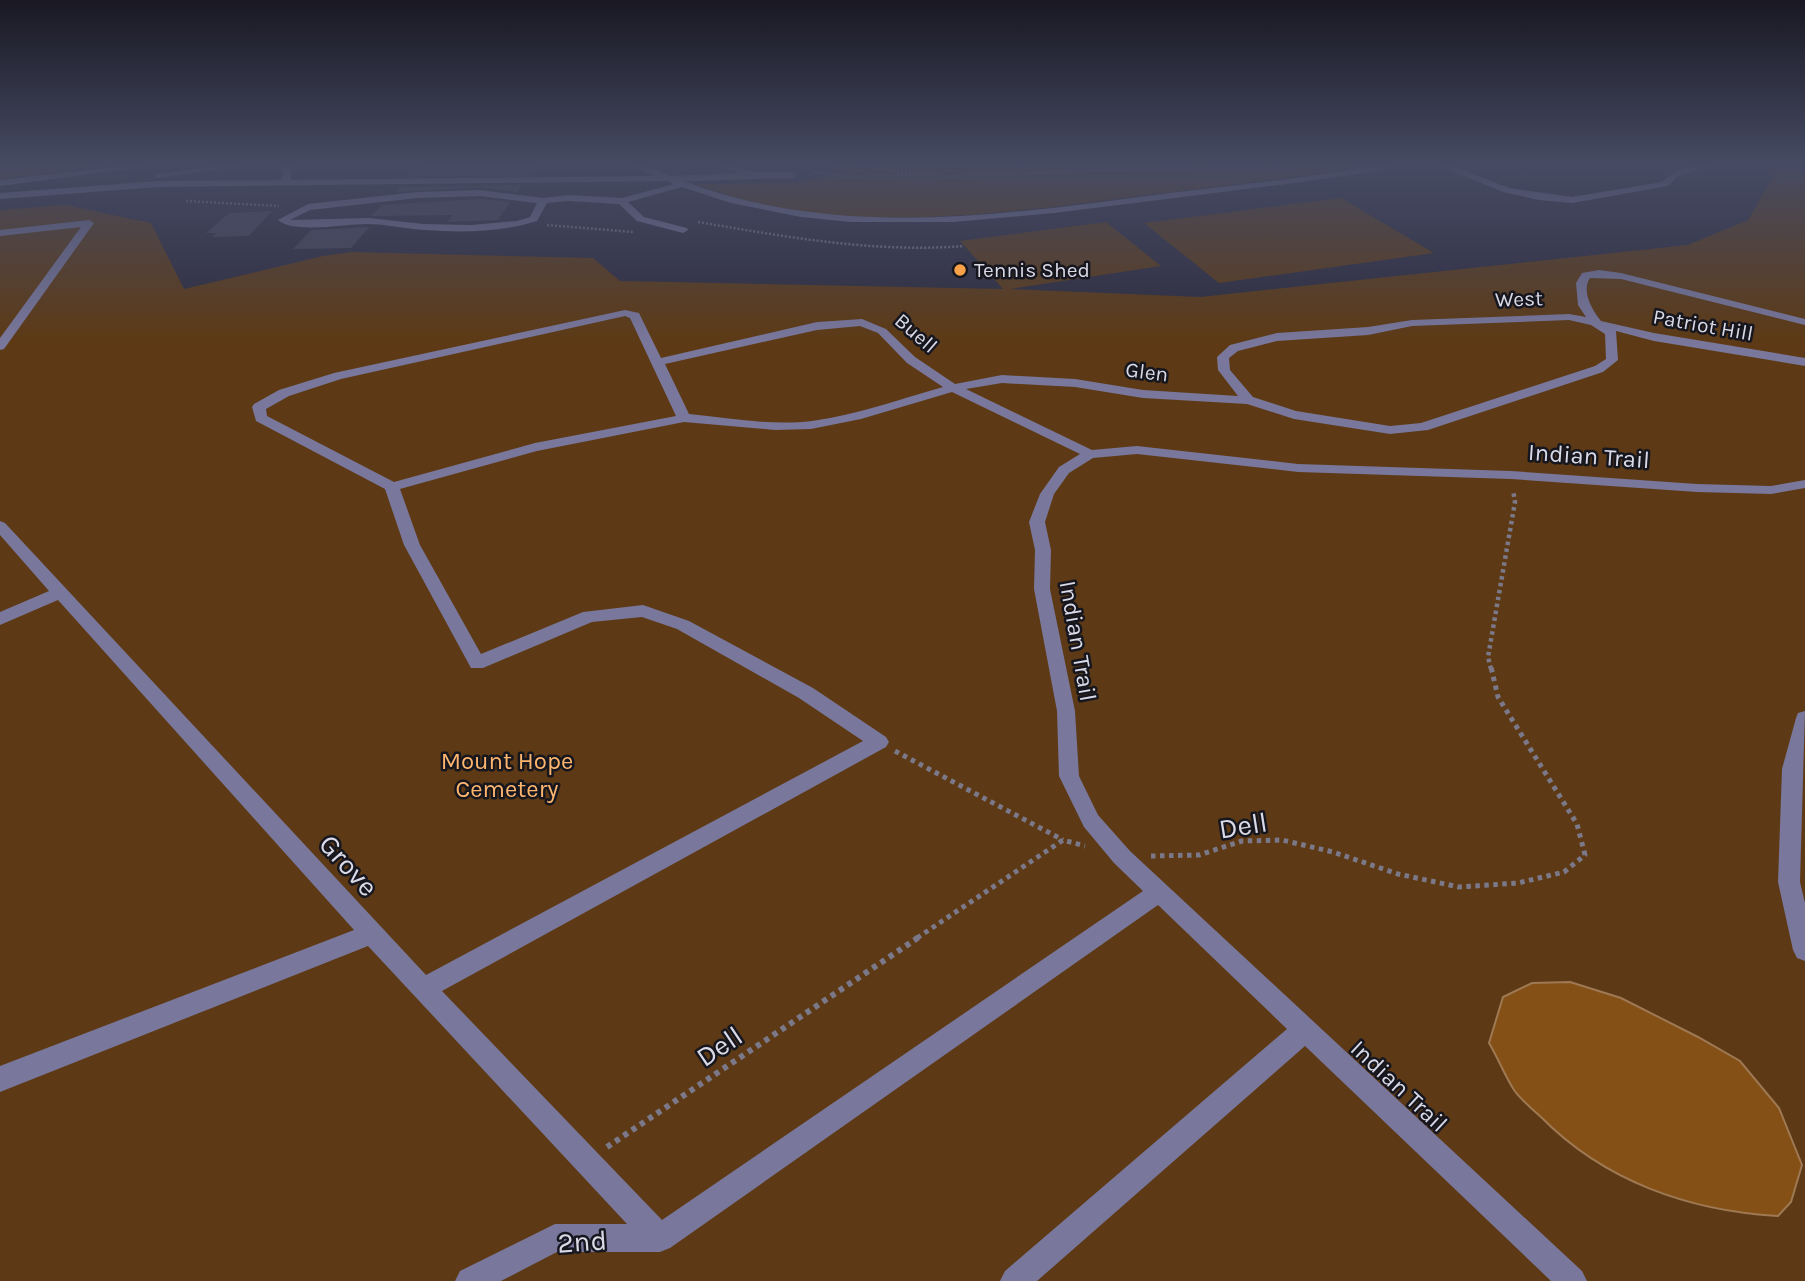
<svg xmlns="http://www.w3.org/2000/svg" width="1805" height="1281" font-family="Karla,sans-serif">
	<rect width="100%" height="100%" fill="#2e2c3f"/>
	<!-- green -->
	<path fill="#5d3a15" d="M 0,163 L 132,163 L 0,179 Z
		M 825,163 L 1384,163 C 1305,177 1226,185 1147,195 C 1003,213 835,240 696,184 L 794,183 L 850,172 Z
		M 1778,168 L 1805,173 L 1805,1281 L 0,1281 L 0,210 L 65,205 L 151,223 L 184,289 L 323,256 L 352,252 L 593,258 L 620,281 L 1003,289 L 960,241 L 1106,222 L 1161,266 L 1010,289 L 1200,297 L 1688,245 L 1748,220 Z
		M 1341,198 L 1434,253 L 1219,283 L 1144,223 Z"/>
	<!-- water -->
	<path fill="#845016" stroke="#9e7954" stroke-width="2" d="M 1570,982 L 1621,998 L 1698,1037 L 1740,1061 L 1779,1108 L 1802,1165 L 1791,1202 L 1778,1216 C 1689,1211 1604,1181 1541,1117 C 1532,1109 1521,1100 1514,1090 C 1505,1076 1498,1058 1489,1043 L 1503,997 L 1532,983 Z"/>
	<!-- building -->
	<path fill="#464559" d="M 425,163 L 537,163 L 529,175 L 412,176 Z
		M 522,185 L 517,192 L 480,187 L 396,192 L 401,187 Z
		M 480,199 L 510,202 L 498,220 L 447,222 L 453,215 L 371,216 L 382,205 Z
		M 272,211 L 249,236 L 212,237 L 216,233 L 206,233 L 229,213 Z
		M 369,227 L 351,248 L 293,249 L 311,230 Z"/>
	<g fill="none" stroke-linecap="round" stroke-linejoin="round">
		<!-- path-far3 -->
		<path stroke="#7b7989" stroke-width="2.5" stroke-dasharray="2 2" stroke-linecap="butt" d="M 854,163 L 906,173 L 947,176 L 1280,165
			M 813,172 L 837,176 L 908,175
			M 186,201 L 279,206
			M 698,222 C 787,237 874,253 964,246
			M 547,225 L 633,232"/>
		<!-- path-far2 -->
		<path stroke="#7b7989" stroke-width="4.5" stroke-dasharray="3.5 3.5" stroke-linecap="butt" d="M 1491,669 L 1488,657 L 1515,502 L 1513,490"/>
		<!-- path-far1 -->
		<path stroke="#7b7989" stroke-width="5" stroke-dasharray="4.5 4.5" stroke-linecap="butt" d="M 895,751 L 1063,840
			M 1151,856 L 1199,855 L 1242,841 L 1282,840 L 1333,852 L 1398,874 L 1459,887 L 1518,883 L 1564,872 L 1585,855 L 1577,824 L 1498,697 L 1491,667
			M 917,938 L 1063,840 L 1085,846"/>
		<!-- path -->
		<path stroke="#7b7989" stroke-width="6" stroke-dasharray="5 5" stroke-linecap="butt" d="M 607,1147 L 919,937"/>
		<!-- minor -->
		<path fill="#79779b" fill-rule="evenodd" d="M 149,163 L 172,163 L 0,186 L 0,180 Z
			M 236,163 L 259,163 L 158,178 L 154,175 Z
			M 283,163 L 291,163 L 291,180 L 655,176 L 626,163 L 637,163 L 670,176 L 739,173 L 710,163 L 722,163 L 755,172 L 793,172 L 797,175 L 793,178 C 756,178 721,181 684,181 C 839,241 1010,214 1170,193 C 1244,184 1317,177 1390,163 L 1406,163 L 1372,172 L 1279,185 L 1054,213 L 953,222 L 851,222 L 801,217 L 731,203 L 682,187 L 628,202 L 644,217 L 687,228 L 688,230 L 683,233 L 637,221 L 619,204 L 568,201 L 547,203 L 537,221 C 502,232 462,233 426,230 C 406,229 387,224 367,224 C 345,224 294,234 278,220 L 308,204 L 417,192 L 480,190 L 543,198 L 568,195 L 622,198 L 674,184 L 668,181 L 158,187 L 0,199 L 0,193 L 158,181 L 280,180 L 283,177 ZM 480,196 L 537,203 L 530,217 L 517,221 L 471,225 L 423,224 L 369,218 L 290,220 L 310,210 L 417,198 Z
			M 1433,163 L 1444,163 L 1509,188 L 1572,197 L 1662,182 C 1677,167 1701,162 1721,163 L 1678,176 L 1668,186 L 1572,203 L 1539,200 L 1503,192 Z
			M 89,220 L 94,223 L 4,349 L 0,350 L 0,338 L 81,227 L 0,236 L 0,230 Z
			M 1599,270 L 1621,273 L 1805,319 L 1805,325 L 1621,279 L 1590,278 C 1581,291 1592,310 1601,321 L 1654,333 L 1805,358 L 1805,366 L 1654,341 L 1616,331 L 1618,360 L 1603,372 L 1428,430 L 1390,434 L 1294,419 L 1247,404 L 1143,398 L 1075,387 L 1002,383 L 966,389 L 1092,450 L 1137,446 L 1298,464 L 1511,471 L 1697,484 L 1771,486 L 1805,480 L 1805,488 L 1771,494 L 1697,492 L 1511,479 L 1298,472 L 1137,454 L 1093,458 L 1069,473 L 1054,494 L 1045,522 L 1051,550 L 1050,589 L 1075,711 L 1079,776 L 1098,815 L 1130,851 L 1582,1271 L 1587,1281 L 1551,1281 L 1305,1046 L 1037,1281 L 1000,1281 L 1005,1271 L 1287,1029 L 1158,905 L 670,1248 L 660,1252 L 557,1252 L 501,1281 L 455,1281 L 460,1271 L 555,1224 L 627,1224 L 368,946 L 0,1092 L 0,1066 L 354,930 L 58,600 L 0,625 L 0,612 L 49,591 L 0,535 L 0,521 L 5,523 L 426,975 L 863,741 L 799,698 L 677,629 L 642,617 L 592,622 L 483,668 L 471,668 L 404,545 L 385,489 L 256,421 L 252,407 L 254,404 L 279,390 L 334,373 L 625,310 L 639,313 L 661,358 L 817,322 L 862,319 L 886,329 L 915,357 L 955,384 L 1002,375 L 1075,379 L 1143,390 L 1238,396 L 1218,370 L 1217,357 L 1230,345 L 1277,333 L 1368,327 L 1412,320 L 1569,314 L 1586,317 L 1578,305 L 1576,283 L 1582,273 ZM 625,316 L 630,318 L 676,416 L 535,443 L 394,482 L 267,416 L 266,409 L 289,396 L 341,379 ZM 1569,320 L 1591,325 L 1605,334 L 1606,359 L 1595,366 L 1421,423 L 1390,426 L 1296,411 L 1253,397 L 1230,370 L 1229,358 L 1238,351 L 1277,341 L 1368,335 L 1412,326 ZM 860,326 L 878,333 L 907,363 L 943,387 C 900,399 857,415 812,421 C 772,426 729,418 689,414 L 665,364 L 817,330 ZM 952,392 L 1080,454 L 1059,467 L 1040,494 L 1029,522 L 1035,550 L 1034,589 L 1057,711 L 1059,776 L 1084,827 L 1114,863 L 1143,891 L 662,1220 L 442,991 L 886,747 L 889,742 L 886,737 L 813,688 L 689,621 L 643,605 L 583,612 L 481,654 L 420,545 L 400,489 L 537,451 L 684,422 L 775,430 L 811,429 L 861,419 Z
			M 1805,711 L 1800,882 L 1805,903 L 1805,961 L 1797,958 L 1793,950 L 1778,882 L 1782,769 L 1796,718 L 1798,713 Z"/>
	</g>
	<!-- sky -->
	<linearGradient id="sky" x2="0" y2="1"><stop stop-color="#191823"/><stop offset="0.48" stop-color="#464b63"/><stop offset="1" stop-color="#464b63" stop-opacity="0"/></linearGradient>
	<rect width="1805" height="342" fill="url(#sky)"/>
	<!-- markers -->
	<circle fill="#f7a148" stroke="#16161f" stroke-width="2.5" cx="960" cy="270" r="7"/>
	<g text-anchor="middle" stroke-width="5" stroke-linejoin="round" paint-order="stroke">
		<!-- far-poi labels -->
		<g font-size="21" fill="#dad9e6" stroke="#16161f" text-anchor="start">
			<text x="974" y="277">Tennis Shed</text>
		</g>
		<!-- far-street labels -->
		<g font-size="21" fill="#dad9e6" stroke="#16161f">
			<text transform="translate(1519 299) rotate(-2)" y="7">West</text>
			<text transform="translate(1703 325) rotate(10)" y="7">Patriot Hill</text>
			<text transform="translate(916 333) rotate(41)" y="7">Buell</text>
			<text transform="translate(1147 372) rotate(7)" y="7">Glen</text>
		</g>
		<!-- street labels -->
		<g font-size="24" fill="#dad9e6" stroke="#16161f">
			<text transform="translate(1589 456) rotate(4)" y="8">Indian Trail</text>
			<text transform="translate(1078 641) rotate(80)" y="8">Indian Trail</text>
			<text transform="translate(1399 1086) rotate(43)" y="8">Indian Trail</text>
		</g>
		<!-- park labels -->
		<g font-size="24" fill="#feb56e" stroke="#16161f">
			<text x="507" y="769">Mount Hope<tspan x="507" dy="28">Cemetery</tspan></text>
		</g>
		<!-- near-street labels -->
		<g font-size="28" fill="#dad9e6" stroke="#16161f">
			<text transform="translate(1243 825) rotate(-9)" y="10">Dell</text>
			<text transform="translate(349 865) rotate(48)" y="10">Grove</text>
			<text transform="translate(719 1046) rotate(-34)" y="10">Dell</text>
			<text transform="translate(582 1241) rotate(-4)" y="10">2nd</text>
		</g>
	</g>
</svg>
